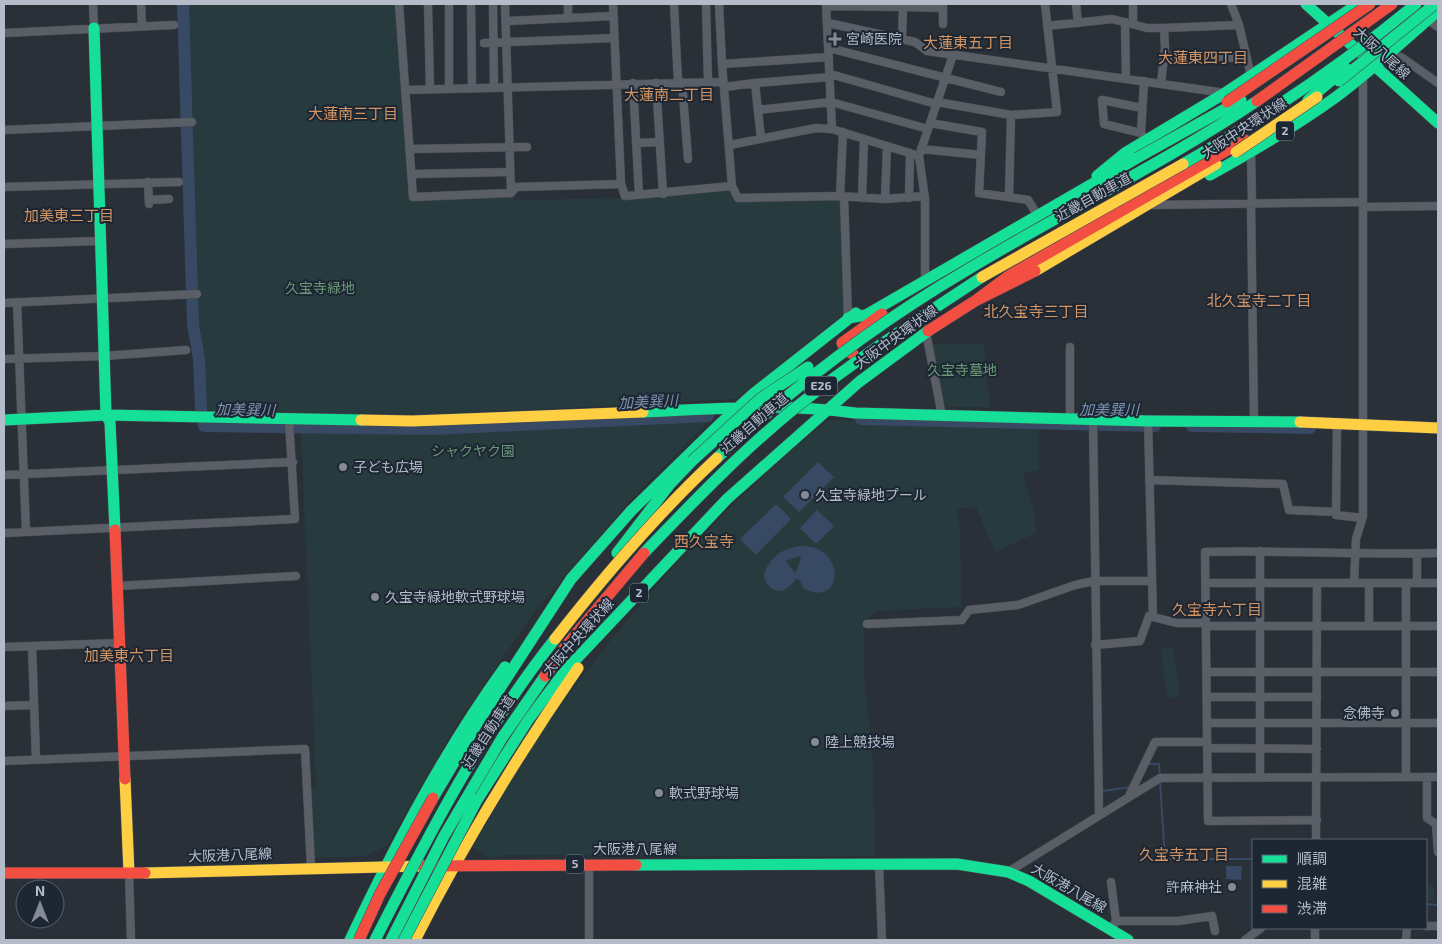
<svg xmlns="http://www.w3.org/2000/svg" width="1442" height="944" font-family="'Exo 2','Noto Sans JP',sans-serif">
	<rect width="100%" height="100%" fill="#2a3038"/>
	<!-- green -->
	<path fill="#273a3e" d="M 185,4 L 397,4 L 410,199 L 514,195 L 514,200 L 626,198 L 730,188 L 734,200 L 839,199 L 843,207 L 843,314 L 736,399 L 431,415 L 337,415 L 204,410 L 202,360 L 195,325 Z
		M 932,344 L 984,344 L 990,407 L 944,407 Z
		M 707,417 L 707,423 L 632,499 L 535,611 L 455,727 L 387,846 L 365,856 L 313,858 L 310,789 L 316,789 L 315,759 L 301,429 L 432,430 Z
		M 828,420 L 1038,427 L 1039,469 L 1023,474 L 1035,516 L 1036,533 L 995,552 L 976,507 L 957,509 L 960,528 L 962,607 L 876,611 L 864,622 L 864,676 L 873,762 L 875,856 L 501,855 L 499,857 L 491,858 L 473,847 C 489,819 504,789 522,762 C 607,634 709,517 828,420 Z
		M 1173,647 L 1180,697 L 1167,698 L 1161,649 Z
		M 1426,886 L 1434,886 L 1434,901 L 1426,901 Z"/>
	<!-- water -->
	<path fill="#384963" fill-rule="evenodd" d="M 818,462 L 834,477 L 799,512 L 783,497 Z
		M 776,504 L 791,519 L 756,555 L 740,539 Z
		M 817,510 L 834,526 L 816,544 L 800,528 Z
		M 801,546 C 843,545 845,599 812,592 C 809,591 803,589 802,586 C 801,584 801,581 799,579 L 796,579 C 793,582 791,586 787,588 C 776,596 765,586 764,575 C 769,557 783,548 801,546 ZM 799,556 L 801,558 L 796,572 L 794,572 L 786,561 Z
		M 1226,866 L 1242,866 L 1241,880 L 1226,879 Z"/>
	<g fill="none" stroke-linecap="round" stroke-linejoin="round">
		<!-- stream -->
		<path stroke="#384963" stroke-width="2" d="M 1148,764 L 1159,764 L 1160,776
			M 1160,781 L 1165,859 L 1253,859
			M 1103,791 L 1131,787
			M 1426,904 L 1438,905"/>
		<!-- river -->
		<path stroke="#384963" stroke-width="12" d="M 183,4 L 193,325 L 199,359 L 201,410 L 204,426 L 433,429 L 708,416
			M 861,419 L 1155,426
			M 1192,426 L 1310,428"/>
		<defs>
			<path id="street" d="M 93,4 L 94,28
				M 141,4 L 142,26
				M 399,4 L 413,197 L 511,193 L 516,187 L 621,184
				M 428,4 L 430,89
				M 449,4 L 449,88
				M 471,4 L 472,88
				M 493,4 L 494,87
				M 505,4 L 511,193
				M 568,4 L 568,18
				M 613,4 L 621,184 L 625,196 L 732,186
				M 674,4 L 678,82
				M 706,4 L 708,82
				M 719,4 L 722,64 L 732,186 L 738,198 L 840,196 L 885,199 L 924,196
				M 826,4 L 832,129 L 919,156
				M 943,4 L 943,24
				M 1076,4 L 1078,23
				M 1133,4 L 1133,24
				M 1231,4 L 1239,25 L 1251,76
				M 826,6 L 903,7
				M 907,7 L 943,8
				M 1428,20 L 1438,27
				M 506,21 L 613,16
				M 1125,22 L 1126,79
				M 828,23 L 915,42 L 927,51 L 1225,93
				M 1047,26 L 1112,19 L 1147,28 L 1164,28 L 1239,25
				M 4,33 L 174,25
				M 902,39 L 903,7 L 907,7 L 907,4
				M 484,43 L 614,38
				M 829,48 L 1001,92
				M 1164,56 L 1247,58
				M 1387,56 L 1401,57 L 1438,83
				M 722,64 L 829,57
				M 830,74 L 936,104
				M 682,82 L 688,159
				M 633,83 L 639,195
				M 656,83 L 663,194
				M 1161,83 L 1165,48 L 1164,28
				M 724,87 L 755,83
				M 406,90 L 723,82
				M 937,102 L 1011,115 L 1057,112 L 1045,4
				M 758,110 L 831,102 L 928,129
				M 930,123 L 982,132 L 979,193 L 1028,200 L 1035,211
				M 4,130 L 192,122
				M 1141,133 L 1104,124 L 1102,100 L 1142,108
				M 1143,136 L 1141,133 L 1144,81
				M 761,139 L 755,83 L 830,77
				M 636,143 L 660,142
				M 730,145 L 816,128 L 832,129
				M 410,149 L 527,147
				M 921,149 L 981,155
				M 1251,154 L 1252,204
				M 412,174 L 510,172
				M 148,182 L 149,204
				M 4,187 L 179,182
				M 840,196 L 843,132
				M 844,197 L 848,318
				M 1009,197 L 1011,115
				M 862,198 L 864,139
				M 909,198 L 910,153
				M 885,199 L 887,146
				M 149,200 L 169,199
				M 1251,204 L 1254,420
				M 1154,205 L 1363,202
				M 1363,207 L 1438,206
				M 4,244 L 99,241
				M 925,274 L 925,199 L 919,156 L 953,55
				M 17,302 L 26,532
				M 4,303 L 197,294
				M 926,332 L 942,416
				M 4,359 L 104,356 L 186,350
				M 1070,420 L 1070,347
				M 1093,420 L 1099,814
				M 1148,421 L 1153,617 L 1177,623 L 1206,623
				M 1337,423 L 1336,515 L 1362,518
				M 4,475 L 293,462
				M 1149,480 L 1283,484 L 1289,510 L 1336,512
				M 4,533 L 295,519 L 289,420
				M 1260,551 L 1260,777
				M 1206,583 L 1317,583
				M 1354,583 L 1406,583
				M 1417,583 L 1438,583
				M 117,586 L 296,576
				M 867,624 L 962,620 L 969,610 L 1018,605 L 1075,585 L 1094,581 L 1152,581
				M 1206,626 L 1438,626
				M 1369,626 L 1369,583
				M 1095,645 L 1140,641 L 1149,616 L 1153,617
				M 32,646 L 36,759
				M 4,647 L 120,643
				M 1207,672 L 1438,672
				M 1208,697 L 1317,697
				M 4,706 L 34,705
				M 1208,723 L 1438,723
				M 1207,748 L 1317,749
				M 4,761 L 305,749 L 311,867
				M 1406,777 L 1406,583 L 1417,583 L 1417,554
				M 1427,777 L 1427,818 L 1436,824
				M 1130,794 L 1155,742 L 1207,742
				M 1317,820 L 1208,821 L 1205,552 C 1283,550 1360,555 1438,553
				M 1438,824 L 1436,824 L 1438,852
				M 1316,840 L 1317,583 L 1354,583 L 1356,539 L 1363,516 L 1363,76
				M 879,865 L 882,940
				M 1008,872 L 1160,778 L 1438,777
				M 129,873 L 131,940
				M 1111,882 L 1116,921
				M 1426,926 L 1438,926
				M 1111,930 L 1116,921 L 1178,921 L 1212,916 L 1215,931
				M 589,940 L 589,864
				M 1245,940 L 1261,928
				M 1315,940 L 1315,928
				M 1406,940 L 1407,928"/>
			<path id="fast" d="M 1306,4 L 1438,123
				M 94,28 L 106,415 L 110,422 L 115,530
				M 1210,175 C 1253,151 1296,126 1336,97 C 1372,70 1404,40 1438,11
				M 1097,176 L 1125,153 L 1225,93 L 1358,4
				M 848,318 L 866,315 L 1137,158
				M 643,412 C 713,409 786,403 855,413 L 1148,421 L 1300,422
				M 4,420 L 106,415 L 361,420
				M 617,553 L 670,484 L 692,461
				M 433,798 L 478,722 L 571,579 L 631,511 L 721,423 L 753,394 L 856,313
				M 477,800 L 528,720 L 565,671 L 727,499 L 859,382 L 928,331
				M 636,865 L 957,864 L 1008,872 L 1029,881 L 1128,940
				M 350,940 C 395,845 443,753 505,667"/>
			<path id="slow" d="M 1035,271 L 1216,164
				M 361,420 L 412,421 L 643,412
				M 1300,422 L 1438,428
				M 125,779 L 129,873
				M 145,873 L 423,866
				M 415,940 C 463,845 518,755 578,668"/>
			<path id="jam" d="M 975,301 L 1010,275 L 1245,140
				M 928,331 L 975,301 L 1035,271
				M 853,354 L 846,351 L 842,343 L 882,314
				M 115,530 L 125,779
				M 423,866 L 636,865
				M 4,873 L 145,873"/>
		</defs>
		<!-- street casing -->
		<use href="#street" stroke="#484c53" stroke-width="9"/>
		<!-- fast casing -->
		<use href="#fast" stroke="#484c53" stroke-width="12"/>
		<!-- slow casing -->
		<use href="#slow" stroke="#484c53" stroke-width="12"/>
		<!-- jam casing -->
		<use href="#jam" stroke="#484c53" stroke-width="12"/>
		<!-- street -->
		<use href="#street" stroke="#5a5e66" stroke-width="8"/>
		<!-- fast -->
		<use href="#fast" stroke="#16e098" stroke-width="11"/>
		<!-- slow -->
		<use href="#slow" stroke="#ffcf43" stroke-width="11"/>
		<!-- jam -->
		<use href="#jam" stroke="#f24e42" stroke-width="11"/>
		<defs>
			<path id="fast-bridge" d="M 1339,81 L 1435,4
				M 1308,100 L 1346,68
				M 1137,158 L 1241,100
				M 1183,164 C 1265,117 1343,64 1416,4
				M 717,458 C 793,387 877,323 967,270 C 1063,212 1164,163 1257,101
				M 692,461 L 761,398 L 808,367
				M 644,553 C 692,503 741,452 795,408 C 855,360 918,319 982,277
				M 375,940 C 428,836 482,731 555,639
				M 391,940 L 444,836 L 502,738 L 545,676
				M 404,940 L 477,800"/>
			<path id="slow-bridge" d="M 1236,152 L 1317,97
				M 982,277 L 1183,164
				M 555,639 C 605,575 657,514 717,458"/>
			<path id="jam-bridge" d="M 1257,101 L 1392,4
				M 1227,102 L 1370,4
				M 545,676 L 565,647 L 644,553
				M 359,940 L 380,894 L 433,798"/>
		</defs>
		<!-- fast-bridge casing -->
		<use href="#fast-bridge" stroke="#484c55" stroke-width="12" stroke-linecap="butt"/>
		<!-- slow-bridge casing -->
		<use href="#slow-bridge" stroke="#484c55" stroke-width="12" stroke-linecap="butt"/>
		<!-- jam-bridge casing -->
		<use href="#jam-bridge" stroke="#484c55" stroke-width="12" stroke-linecap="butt"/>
		<!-- fast-bridge -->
		<use href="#fast-bridge" stroke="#16e098" stroke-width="11"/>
		<!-- slow-bridge -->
		<use href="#slow-bridge" stroke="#ffcf43" stroke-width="11"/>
		<!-- jam-bridge -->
		<use href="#jam-bridge" stroke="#f24e42" stroke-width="11"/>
	</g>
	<!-- markers -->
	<g fill="#848b96" stroke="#1d2633" stroke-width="2">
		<path d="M832.5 31.5h5v5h5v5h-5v5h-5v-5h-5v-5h5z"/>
		<circle cx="343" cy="467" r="5"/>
		<circle cx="805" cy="495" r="5"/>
		<circle cx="375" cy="597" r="5"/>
		<circle cx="1395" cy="713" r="5"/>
		<circle cx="815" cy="742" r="5"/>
		<circle cx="659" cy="793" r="5"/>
		<circle cx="1232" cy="887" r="5"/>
	</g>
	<g text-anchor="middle" stroke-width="4" stroke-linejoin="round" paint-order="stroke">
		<!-- shield labels -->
		<g fill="#1d2633" stroke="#878f9c" stroke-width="1">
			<rect x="1276" y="121.5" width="18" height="19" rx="4"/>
			<rect x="805" y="376.5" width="32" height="19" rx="4"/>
			<rect x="630" y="583.5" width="18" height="19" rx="4"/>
			<rect x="566" y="854.5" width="18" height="19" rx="4"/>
		</g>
		<g font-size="12" font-weight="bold" fill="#b4bcc9">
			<text x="1285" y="135">2</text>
			<text x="821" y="390">E26</text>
			<text x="639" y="597">2</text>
			<text x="575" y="868">5</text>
		</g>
		<!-- poi labels -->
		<g font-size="14" fill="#b4bcc9" stroke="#1d2633" text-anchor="start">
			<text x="846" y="44">宮崎医院</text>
			<text x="353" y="472">子ども広場</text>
			<text x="815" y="500">久宝寺緑地プール</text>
			<text x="385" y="602">久宝寺緑地軟式野球場</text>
			<text x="1385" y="718" text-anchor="end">念佛寺</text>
			<text x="825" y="747">陸上競技場</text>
			<text x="669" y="798">軟式野球場</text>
			<text x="1222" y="892" text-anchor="end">許麻神社</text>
		</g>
		<!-- street labels -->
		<g font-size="14" fill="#b4bcc9" stroke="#1d2633">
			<text transform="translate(1382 53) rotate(42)" y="5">大阪八尾線</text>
			<text transform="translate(1244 128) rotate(-33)" y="5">大阪中央環状線</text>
			<text transform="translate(1093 197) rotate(-29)" y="5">近畿自動車道</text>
			<text transform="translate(896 337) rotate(-36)" y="5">大阪中央環状線</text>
			<text transform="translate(754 423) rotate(-41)" y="5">近畿自動車道</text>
			<text transform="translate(578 637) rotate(-48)" y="5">大阪中央環状線</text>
			<text transform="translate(488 732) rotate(-57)" y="5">近畿自動車道</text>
			<text x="635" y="854">大阪港八尾線</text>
			<text transform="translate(230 855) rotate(-2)" y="5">大阪港八尾線</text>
			<text transform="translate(1069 888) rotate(30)" y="5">大阪港八尾線</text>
		</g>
		<!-- park labels -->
		<g font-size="14" fill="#6b9a76" stroke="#1d2633">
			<text x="320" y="293">久宝寺緑地</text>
			<text x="962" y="375">久宝寺墓地</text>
			<text x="473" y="456">シャクヤク園</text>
		</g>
		<!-- neighbourhood labels -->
		<g font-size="15" fill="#d59563" stroke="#1d2633">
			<text x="968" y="48">大蓮東五丁目</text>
			<text x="1203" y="63">大蓮東四丁目</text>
			<text x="669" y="100">大蓮南二丁目</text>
			<text x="353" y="119">大蓮南三丁目</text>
			<text x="69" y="221">加美東三丁目</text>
			<text x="1259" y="306">北久宝寺二丁目</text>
			<text x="1036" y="317">北久宝寺三丁目</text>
			<text x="704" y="547">西久宝寺</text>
			<text x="1217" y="615">久宝寺六丁目</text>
			<text x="129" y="661">加美東六丁目</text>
			<text x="1184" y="860">久宝寺五丁目</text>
		</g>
		<!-- water labels -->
		<g font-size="15" font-style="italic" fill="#7c92b1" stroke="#1d2633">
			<text transform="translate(648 402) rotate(-3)" y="5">加美巽川</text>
			<text transform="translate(245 410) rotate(1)" y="5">加美巽川</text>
			<text x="1109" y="415">加美巽川</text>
		</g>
	</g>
	<!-- border -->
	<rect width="1442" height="944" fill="none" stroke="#b4bcc9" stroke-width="10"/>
	<!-- legend -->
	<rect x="1252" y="839" width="175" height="90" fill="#1d2633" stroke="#59626f"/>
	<rect x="1262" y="855" width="25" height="8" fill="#16e098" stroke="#59626f"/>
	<text x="1297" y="864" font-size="15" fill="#b4bcc9">順調</text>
	<rect x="1262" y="880" width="25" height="8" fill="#ffcf43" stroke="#59626f"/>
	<text x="1297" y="889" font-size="15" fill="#b4bcc9">混雑</text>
	<rect x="1262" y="905" width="25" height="8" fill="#f24e42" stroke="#59626f"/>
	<text x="1297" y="914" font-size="15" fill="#b4bcc9">渋滞</text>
	<!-- north arrow -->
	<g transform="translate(40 904)"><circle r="24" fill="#1d2633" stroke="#59626f"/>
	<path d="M0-4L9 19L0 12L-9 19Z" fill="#848b96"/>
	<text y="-8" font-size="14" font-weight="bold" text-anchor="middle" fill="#b4bcc9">N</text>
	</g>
</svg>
